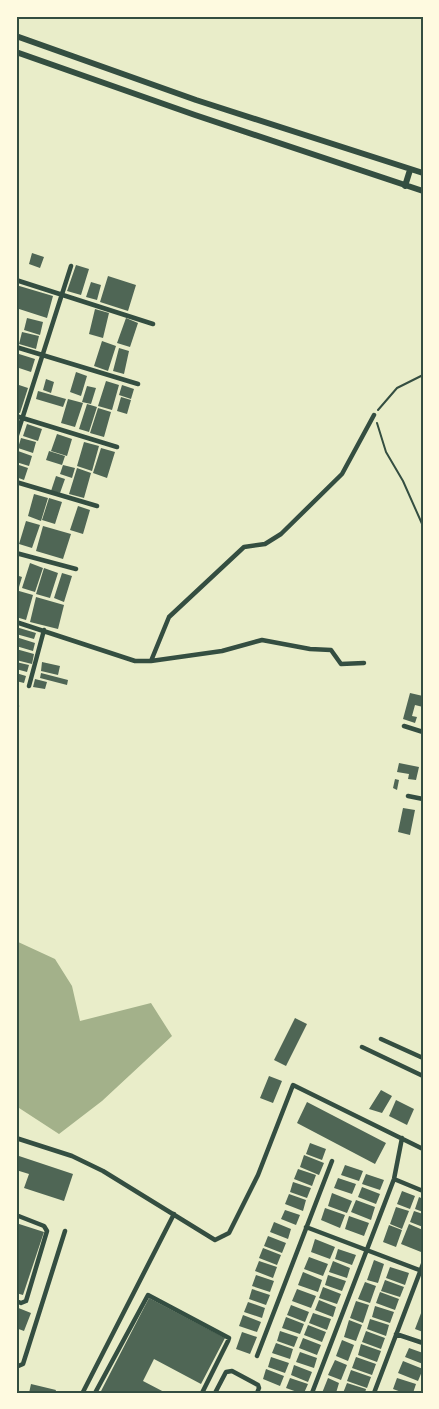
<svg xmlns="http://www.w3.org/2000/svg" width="439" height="1409" font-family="'Fira Sans',sans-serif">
	<rect width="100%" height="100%" fill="#e9edc9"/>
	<!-- water -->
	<path fill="#a3b18a" d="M 16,941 L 55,959 L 72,986 L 80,1021 L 151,1003 L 172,1036 L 102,1101 L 59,1134 L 16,1106 Z"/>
	<!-- building -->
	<path fill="#4f6655" d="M 32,253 L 44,257 L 40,268 L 29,264 Z
		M 76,265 L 89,269 L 81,295 L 67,291 Z
		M 108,276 L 136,285 L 128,311 L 100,302 Z
		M 91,282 L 101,285 L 97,300 L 86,297 Z
		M 16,285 L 53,296 L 47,318 L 16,308 Z
		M 95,309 L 109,313 L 103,338 L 89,334 Z
		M 27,318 L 43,322 L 40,335 L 24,330 Z
		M 126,318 L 138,323 L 130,347 L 117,343 Z
		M 22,332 L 39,336 L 36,349 L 19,344 Z
		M 102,341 L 116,346 L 108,371 L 94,366 Z
		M 119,348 L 129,351 L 124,374 L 113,371 Z
		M 19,354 L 35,359 L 31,372 L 16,367 Z
		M 76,372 L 87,376 L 81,396 L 70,392 Z
		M 46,379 L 54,382 L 51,393 L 43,390 Z
		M 106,381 L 119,385 L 112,410 L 98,406 Z
		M 16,384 L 28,388 L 20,413 L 16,412 Z
		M 122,385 L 134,389 L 131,399 L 119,395 Z
		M 87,386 L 96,388 L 91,404 L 82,402 Z
		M 38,391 L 66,399 L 63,407 L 36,399 Z
		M 121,397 L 131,400 L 127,414 L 117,411 Z
		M 68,399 L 83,403 L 75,427 L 61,423 Z
		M 87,404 L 97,407 L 89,432 L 79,429 Z
		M 98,408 L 111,412 L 104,437 L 90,433 Z
		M 27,424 L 42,429 L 38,441 L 23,436 Z
		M 57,434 L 72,439 L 67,456 L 51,451 Z
		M 21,438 L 36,442 L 33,453 L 18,448 Z
		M 84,442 L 99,446 L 92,471 L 77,466 Z
		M 101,448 L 115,452 L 107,478 L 93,473 Z
		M 18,451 L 32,456 L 29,466 L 16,462 Z
		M 49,451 L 65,456 L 62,465 L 46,460 Z
		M 16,464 L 28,468 L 24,480 L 16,477 Z
		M 63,465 L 75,468 L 72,478 L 60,474 Z
		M 77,468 L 91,473 L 84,498 L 69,494 Z
		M 56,476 L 65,479 L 60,493 L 51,491 Z
		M 34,494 L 48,498 L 41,521 L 28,516 Z
		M 49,498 L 62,502 L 55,524 L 42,520 Z
		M 78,506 L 90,510 L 83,534 L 70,530 Z
		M 26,521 L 40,525 L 32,548 L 19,544 Z
		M 43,526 L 71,534 L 63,559 L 36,551 Z
		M 30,563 L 43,568 L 35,592 L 22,588 Z
		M 44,568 L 58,573 L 50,598 L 36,594 Z
		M 62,573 L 72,576 L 64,602 L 54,598 Z
		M 16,575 L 22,577 L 19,587 L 16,586 Z
		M 19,591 L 33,595 L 26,620 L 16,617 L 16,601 Z
		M 36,597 L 64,605 L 58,629 L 30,622 Z
		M 16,627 L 36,633 L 34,639 L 16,634 Z
		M 16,637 L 35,643 L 33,651 L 16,646 Z
		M 16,649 L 34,654 L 32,664 L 16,660 Z
		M 16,662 L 29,665 L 27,672 L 16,669 Z
		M 42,662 L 60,666 L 58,675 L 41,671 Z
		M 16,673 L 26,676 L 24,683 L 16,681 Z
		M 41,673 L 68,680 L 67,685 L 40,678 Z
		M 35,679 L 47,682 L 45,689 L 33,687 Z
		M 410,693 L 423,696 L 423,707 L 415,705 L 412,716 L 417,717 L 415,723 L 403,719 Z
		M 399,763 L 419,767 L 416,780 L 408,779 L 409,774 L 397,772 Z
		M 395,779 L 399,780 L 397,790 L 393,788 Z
		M 403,808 L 415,810 L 410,835 L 398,832 Z
		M 295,1018 L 307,1024 L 286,1066 L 274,1060 Z
		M 269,1076 L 282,1081 L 273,1103 L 260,1098 Z
		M 381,1090 L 392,1096 L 382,1113 L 369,1109 Z
		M 396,1100 L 414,1109 L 407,1125 L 389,1116 Z
		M 307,1102 L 386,1143 L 375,1164 L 297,1123 Z
		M 310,1143 L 326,1149 L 322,1160 L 306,1154 Z
		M 16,1155 L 73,1174 L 64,1201 L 24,1188 L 29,1174 L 16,1170 Z
		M 304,1155 L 324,1163 L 319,1175 L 300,1167 Z
		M 345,1165 L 363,1171 L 359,1181 L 341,1175 Z
		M 298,1169 L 316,1175 L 312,1186 L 294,1179 Z
		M 366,1174 L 384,1180 L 380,1190 L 362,1184 Z
		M 338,1178 L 356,1184 L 352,1194 L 334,1188 Z
		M 293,1182 L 311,1188 L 307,1198 L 290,1192 Z
		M 362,1187 L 380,1194 L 376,1204 L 358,1197 Z
		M 402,1191 L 415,1196 L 410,1209 L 397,1204 Z
		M 332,1193 L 352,1201 L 347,1213 L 328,1206 Z
		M 289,1194 L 306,1200 L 303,1211 L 285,1204 Z
		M 419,1197 L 423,1199 L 423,1212 L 415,1209 Z
		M 356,1200 L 375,1207 L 371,1220 L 351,1212 Z
		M 396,1207 L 409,1211 L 402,1229 L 390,1224 Z
		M 325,1208 L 345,1215 L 340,1228 L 321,1220 Z
		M 285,1210 L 300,1215 L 296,1225 L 281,1219 Z
		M 414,1211 L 423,1214 L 423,1227 L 410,1222 Z
		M 349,1216 L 369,1223 L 364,1236 L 345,1229 Z
		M 274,1222 L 291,1229 L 288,1239 L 270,1232 Z
		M 16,1223 L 44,1232 L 23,1295 L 16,1293 Z
		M 409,1224 L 423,1230 L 423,1247 L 421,1252 L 401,1244 Z
		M 389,1225 L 402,1230 L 396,1247 L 383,1242 Z
		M 268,1236 L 286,1243 L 282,1253 L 264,1246 Z
		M 315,1239 L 335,1247 L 330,1259 L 311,1252 Z
		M 263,1248 L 281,1255 L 277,1265 L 259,1258 Z
		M 338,1249 L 356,1255 L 352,1265 L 335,1259 Z
		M 309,1257 L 328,1264 L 323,1276 L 304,1269 Z
		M 374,1260 L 384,1264 L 378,1283 L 367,1280 Z
		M 259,1261 L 277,1267 L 273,1278 L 255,1271 Z
		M 333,1261 L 350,1268 L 347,1278 L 329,1272 Z
		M 390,1267 L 409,1273 L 405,1285 L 386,1278 Z
		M 303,1272 L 322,1280 L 318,1292 L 298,1285 Z
		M 256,1275 L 274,1281 L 270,1292 L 252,1286 Z
		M 328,1275 L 346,1281 L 342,1291 L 325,1285 Z
		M 385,1280 L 404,1287 L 400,1297 L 381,1291 Z
		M 365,1282 L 376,1286 L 370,1303 L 358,1299 Z
		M 323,1287 L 341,1294 L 337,1304 L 319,1298 Z
		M 252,1289 L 270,1295 L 266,1305 L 249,1299 Z
		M 297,1289 L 316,1296 L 311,1308 L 292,1301 Z
		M 380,1292 L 399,1299 L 395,1310 L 376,1303 Z
		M 149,1298 L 225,1338 L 201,1384 L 154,1359 L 143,1381 L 166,1393 L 100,1393 Z
		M 319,1300 L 336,1307 L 333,1317 L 315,1310 Z
		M 356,1301 L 369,1305 L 363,1323 L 350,1318 Z
		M 248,1302 L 265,1308 L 262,1318 L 244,1312 Z
		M 291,1305 L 309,1312 L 305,1322 L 287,1315 Z
		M 375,1306 L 394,1312 L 390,1323 L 372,1317 Z
		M 16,1307 L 31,1313 L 24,1331 L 16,1328 Z
		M 423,1308 L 423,1332 L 415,1329 Z
		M 313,1313 L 331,1319 L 327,1330 L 309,1323 Z
		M 243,1315 L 261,1322 L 257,1332 L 239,1326 Z
		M 286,1317 L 304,1324 L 300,1334 L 282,1328 Z
		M 370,1319 L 389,1325 L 386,1336 L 367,1329 Z
		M 349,1320 L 362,1325 L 356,1341 L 344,1337 Z
		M 308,1325 L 326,1332 L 322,1342 L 304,1335 Z
		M 280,1331 L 298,1337 L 294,1347 L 277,1341 Z
		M 366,1331 L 385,1338 L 381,1349 L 362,1342 Z
		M 242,1332 L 257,1337 L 250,1354 L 236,1349 Z
		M 303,1338 L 321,1345 L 317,1355 L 299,1348 Z
		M 342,1340 L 354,1345 L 348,1361 L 336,1356 Z
		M 276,1343 L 293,1349 L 290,1359 L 272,1353 Z
		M 361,1344 L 381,1351 L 377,1362 L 358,1355 Z
		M 409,1348 L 423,1353 L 423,1364 L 405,1357 Z
		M 300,1352 L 317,1358 L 314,1368 L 296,1362 Z
		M 271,1357 L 289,1363 L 285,1373 L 268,1367 Z
		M 356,1357 L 376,1364 L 372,1375 L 352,1368 Z
		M 335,1360 L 347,1365 L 341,1380 L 328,1375 Z
		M 403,1361 L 423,1369 L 418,1381 L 398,1373 Z
		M 294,1365 L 312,1372 L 308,1382 L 291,1375 Z
		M 266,1369 L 284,1376 L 280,1386 L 263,1379 Z
		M 351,1370 L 371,1377 L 367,1388 L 347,1381 Z
		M 290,1378 L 308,1384 L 304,1393 L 300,1393 L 286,1388 Z
		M 328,1378 L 339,1383 L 336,1393 L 322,1393 Z
		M 397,1378 L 416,1384 L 413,1393 L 404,1393 L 393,1389 Z
		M 347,1383 L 366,1389 L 365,1393 L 343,1393 Z
		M 31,1384 L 56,1390 L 55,1393 L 29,1393 Z"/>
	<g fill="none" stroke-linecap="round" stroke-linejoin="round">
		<!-- path -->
		<path stroke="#344e41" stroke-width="2" d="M 378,410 L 397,388 L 423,375
			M 377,423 L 386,452 L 403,481 L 423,526"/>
		<!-- minor -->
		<path stroke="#344e41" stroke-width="4.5" d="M 16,280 L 153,324
			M 16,347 L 138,384
			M 16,416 L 117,447
			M 16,438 L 71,266
			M 16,482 L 97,506
			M 16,553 L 76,569
			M 16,622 L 135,661 L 151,661 L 169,617 L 244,547 L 265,544 L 281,534 L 342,474 L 374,415
			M 151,661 L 222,651 L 262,640 L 310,649 L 331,650 L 341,664 L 364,663
			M 29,686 L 44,630
			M 16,706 L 17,706
			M 404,726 L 423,732
			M 408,796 L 423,799
			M 381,1039 L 423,1058
			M 362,1047 L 423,1076
			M 16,1138 L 72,1156 L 103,1171 L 215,1240 L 229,1233 L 258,1175 L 293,1085 L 423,1149
			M 394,1179 L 423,1191
			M 16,1215 L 44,1226 L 47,1231 L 26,1301 L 21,1303 L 16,1301
			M 306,1227 L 422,1271
			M 396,1334 L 423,1343
			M 257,1356 L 332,1161
			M 16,1367 L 23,1364 L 65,1231
			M 83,1392 L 174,1214
			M 95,1393 L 148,1295 L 229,1338 L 228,1341 L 202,1393
			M 215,1393 L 226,1372 L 232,1371 L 258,1385 L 259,1388 L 257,1393
			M 312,1393 L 394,1179 L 402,1138
			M 374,1393 L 423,1264"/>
		<!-- secondary -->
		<path stroke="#344e41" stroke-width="6" d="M 16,36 L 196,100 L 423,173
			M 16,52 L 195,115 L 423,191
			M 405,186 L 410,170"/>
	</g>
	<!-- border -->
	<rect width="439" height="1409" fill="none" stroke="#fefae0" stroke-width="35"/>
	<rect x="18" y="18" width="404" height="1374" fill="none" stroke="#344e41" stroke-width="2"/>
</svg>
